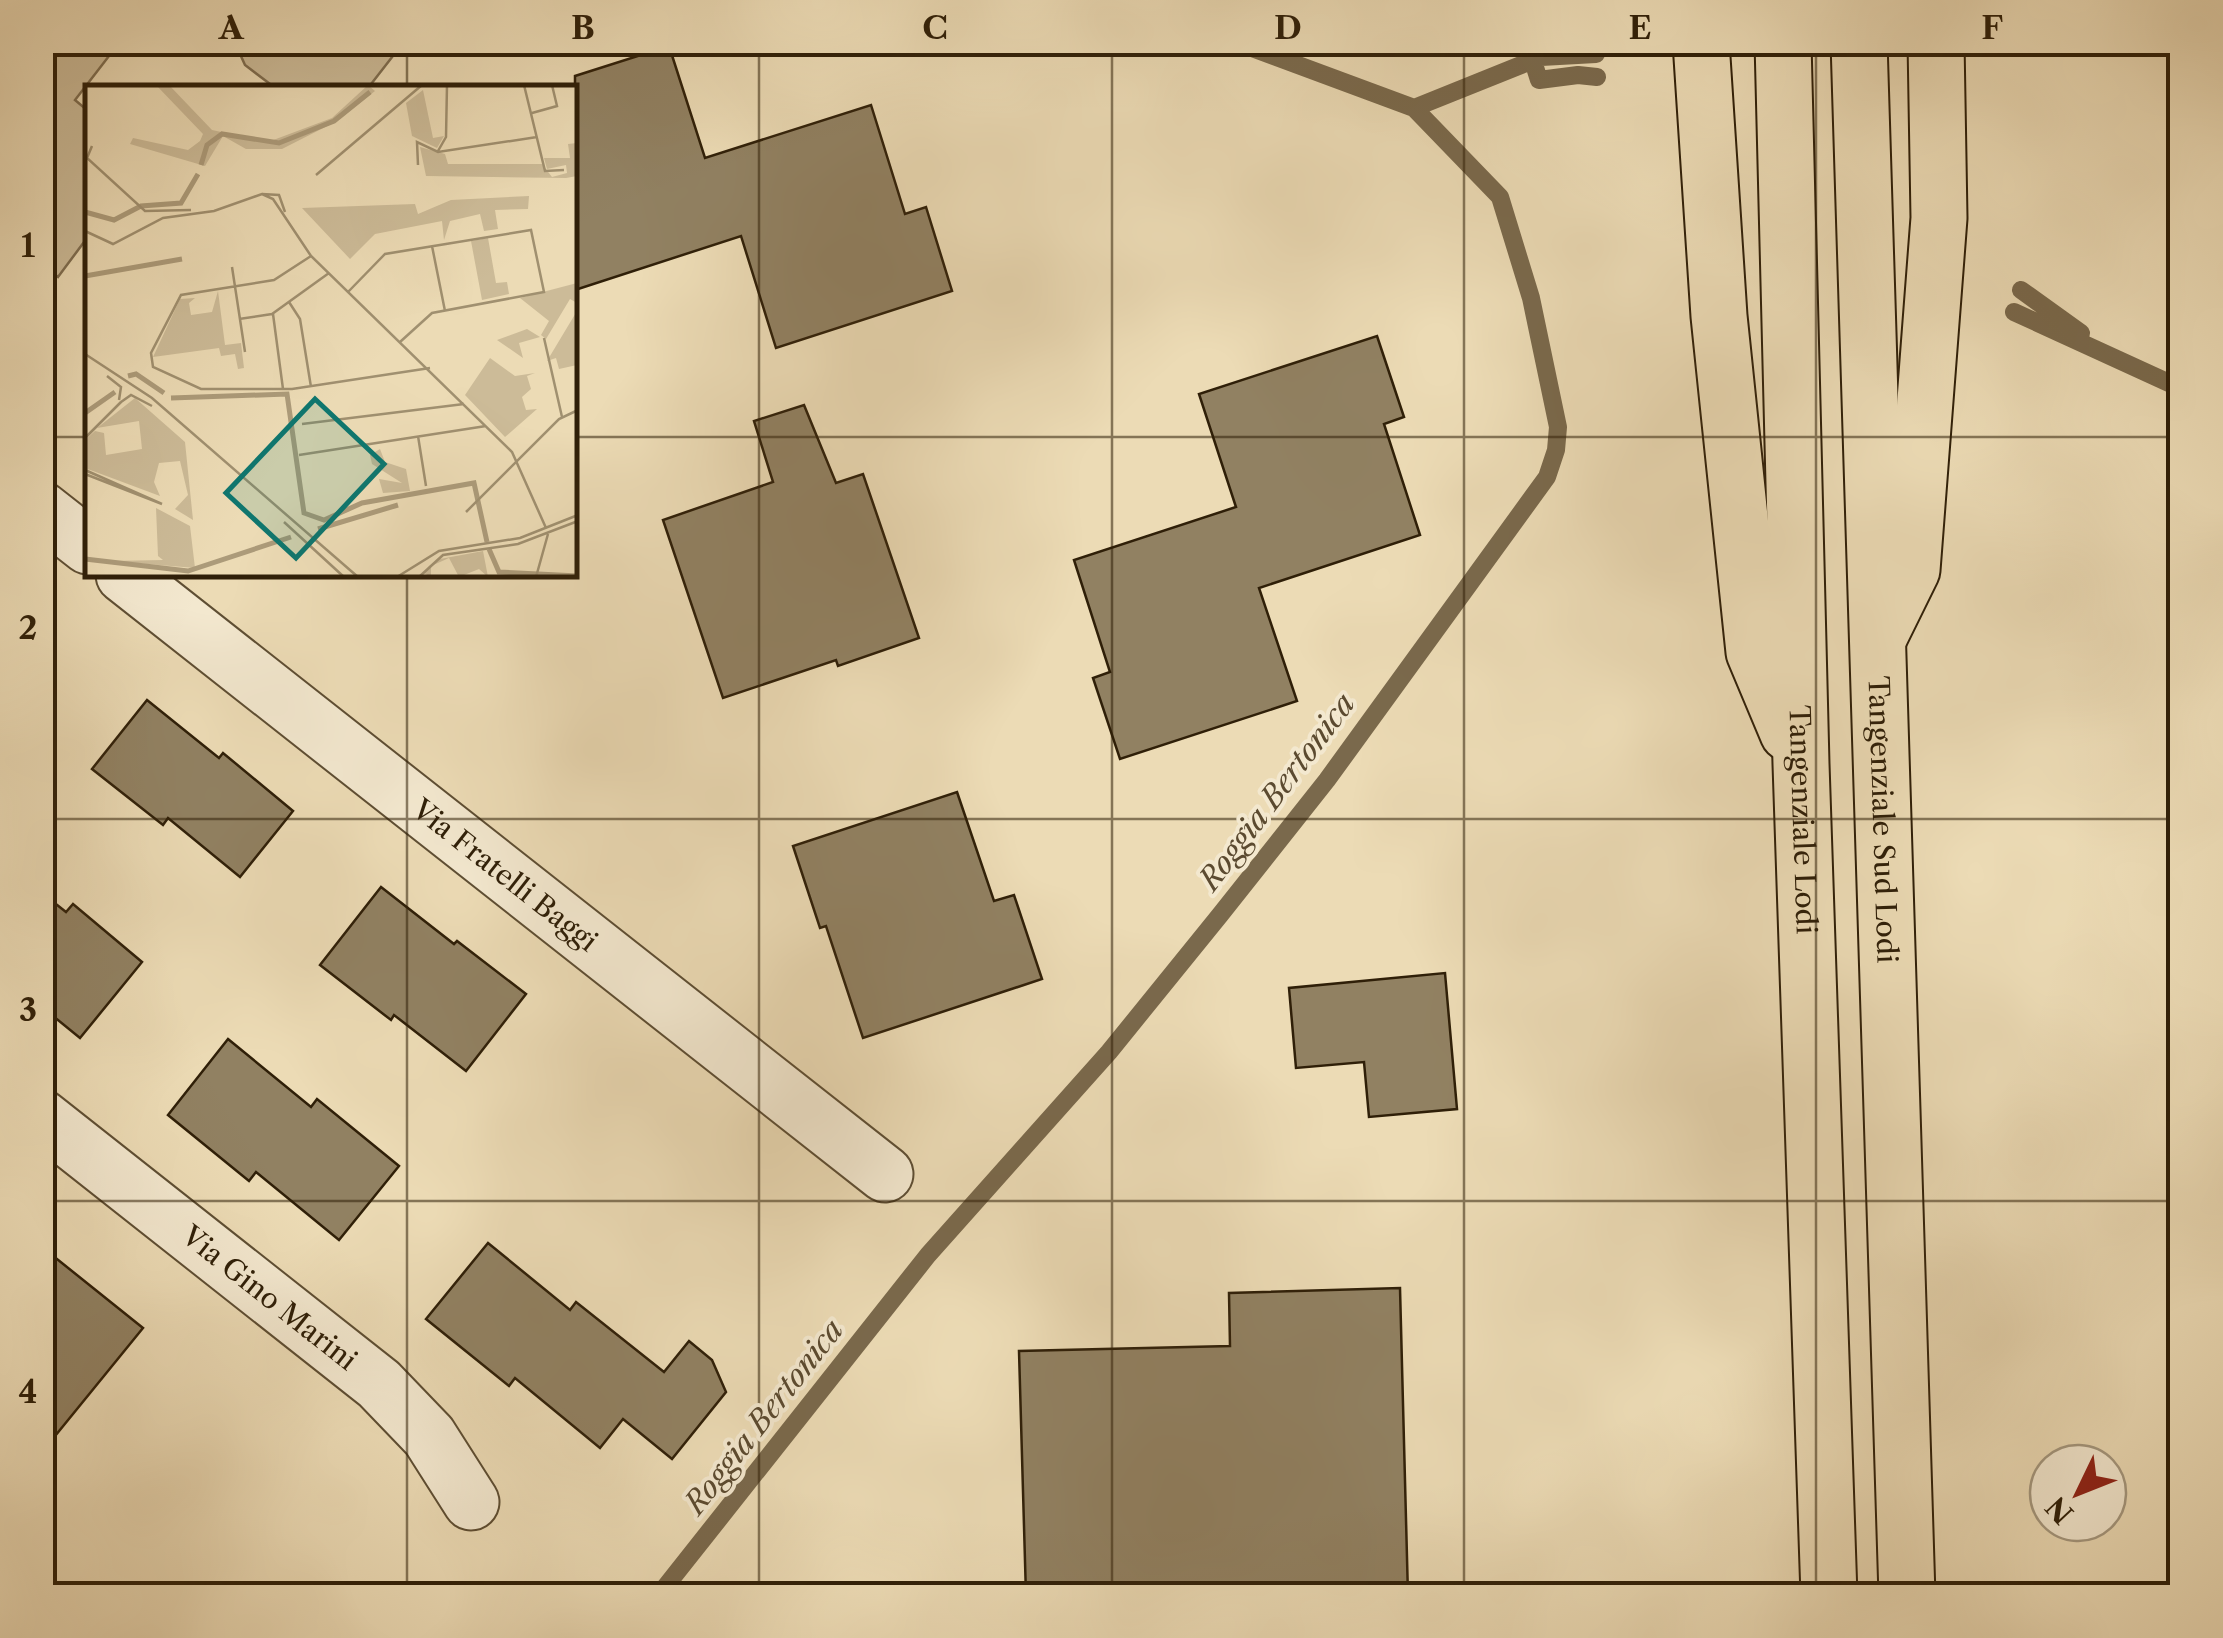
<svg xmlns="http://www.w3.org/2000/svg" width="2223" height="1638" font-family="'Libre Caslon Text',serif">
	<rect width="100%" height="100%" fill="#ecdbb5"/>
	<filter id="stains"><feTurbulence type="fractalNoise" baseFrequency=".002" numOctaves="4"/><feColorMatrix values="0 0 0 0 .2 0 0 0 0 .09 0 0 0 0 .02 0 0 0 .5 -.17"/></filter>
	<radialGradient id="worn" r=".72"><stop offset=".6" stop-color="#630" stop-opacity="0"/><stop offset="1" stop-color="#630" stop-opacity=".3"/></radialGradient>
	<!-- green -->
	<path fill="#ccbb98" stroke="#7e6d50" stroke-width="2.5" d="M 42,43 L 119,43 L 75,100 L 87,110 L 87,238 L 58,277 L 43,265 Z
		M 235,43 L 235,42 L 403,43 L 368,88 L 274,87 L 245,65 Z"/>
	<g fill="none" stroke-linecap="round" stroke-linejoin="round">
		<!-- stream -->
		<path stroke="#7a694c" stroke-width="18" d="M 1527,42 L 1539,80 L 1578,75 L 1597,77
			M 1414,108 L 1541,57 L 1596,54
			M 2021,290 L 2081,333
			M 2014,312 L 2180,388
			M 658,1596 L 928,1255 L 1109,1052 L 1220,915 L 1327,780 L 1547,477 L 1556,450 L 1558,427 L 1531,298 L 1500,197 L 1414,108 L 1236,42"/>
	</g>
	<!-- building -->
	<path fill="#918162" stroke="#2f1f08" stroke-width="2.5" d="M 669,46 L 705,158 L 871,105 L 905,214 L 926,207 L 952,291 L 776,348 L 741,236 L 575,290 L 575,76 Z
		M 1377,336 L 1404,417 L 1384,424 L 1420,535 L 1259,588 L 1297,701 L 1120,759 L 1093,678 L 1110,672 L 1074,560 L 1236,507 L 1199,394 Z
		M 804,405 L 836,483 L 863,474 L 919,638 L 838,666 L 836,660 L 723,698 L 663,520 L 773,482 L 754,421 Z
		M 147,700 L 219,758 L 223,753 L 293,811 L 240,877 L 168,818 L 163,825 L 92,769 Z
		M 957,792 L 994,901 L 1014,895 L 1042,979 L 863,1038 L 826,926 L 820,928 L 793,846 Z
		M 381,887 L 454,944 L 457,941 L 526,994 L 466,1071 L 394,1015 L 391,1020 L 320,965 Z
		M 42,893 L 66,912 L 73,904 L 142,962 L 80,1038 L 42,1007 Z
		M 1445,973 L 1457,1109 L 1369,1117 L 1364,1062 L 1296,1068 L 1289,988 Z
		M 228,1039 L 311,1107 L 317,1099 L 399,1166 L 339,1240 L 256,1172 L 249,1181 L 168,1115 Z
		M 488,1243 L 570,1310 L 576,1302 L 664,1372 L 689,1341 L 712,1360 L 726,1392 L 672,1459 L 623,1419 L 600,1448 L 515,1378 L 509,1386 L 426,1319 Z
		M 42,1247 L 143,1328 L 42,1452 Z
		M 1400,1288 L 1408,1596 L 1026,1596 L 1019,1351 L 1230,1346 L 1229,1293 Z"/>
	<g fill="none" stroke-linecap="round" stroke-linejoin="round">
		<defs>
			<g id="street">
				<path d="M 42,510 L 88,546"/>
				<path id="s1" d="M 124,575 L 885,1174"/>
				<path id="s2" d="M 42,1118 L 379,1384 L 429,1436 L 471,1502"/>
			</g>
			<g id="highway">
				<path d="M 1701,42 L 1719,316 L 1754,652 L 1788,733"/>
				<path id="s3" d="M 1783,42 L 1801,764 L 1829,1596"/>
				<path id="s4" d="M 1859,42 L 1907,1596"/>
				<path d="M 1879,637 L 1912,570 L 1939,218 L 1936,42"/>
			</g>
		</defs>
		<!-- street casing -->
		<use href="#street" stroke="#5e4e33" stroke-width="59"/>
		<!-- highway casing -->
		<use href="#highway" stroke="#2f1f08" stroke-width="59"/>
		<!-- street -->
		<use href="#street" stroke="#f3e8cf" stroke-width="55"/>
		<!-- highway -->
		<use href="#highway" stroke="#ecdbb5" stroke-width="55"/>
	</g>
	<!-- grid -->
	<path fill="none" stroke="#2f1f08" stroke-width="2.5" stroke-opacity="0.55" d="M 407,42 L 407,88M 759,42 L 759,1596M 1112,42 L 1112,1596M 1464,42 L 1464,1596M 1816,42 L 1816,1596M 42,437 L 88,437M 575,437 L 2180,437M 407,575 L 407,1596M 42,819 L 2180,819M 42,1201 L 2180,1201"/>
	<g text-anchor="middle" stroke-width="8" stroke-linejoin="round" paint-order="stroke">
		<!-- street labels -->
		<g font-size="28" fill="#2f1f08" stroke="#f3e8cf">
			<text dy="10" stroke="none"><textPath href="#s3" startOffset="778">Tangenziale Lodi</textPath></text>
			<text dy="10" stroke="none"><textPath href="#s4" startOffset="778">Tangenziale Sud Lodi</textPath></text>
			<text dy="10" stroke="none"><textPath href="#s1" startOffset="485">Via Fratelli Baggi</textPath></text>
			<text dy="10" stroke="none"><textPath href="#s2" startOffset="290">Via Gino Marini</textPath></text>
		</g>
		<!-- water labels -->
		<g font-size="30" font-style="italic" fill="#5b4a30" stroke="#f3e8cf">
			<text transform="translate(1277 792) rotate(-53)" y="10">Roggia Bertonica</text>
			<text transform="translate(764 1417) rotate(-52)" y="10">Roggia Bertonica</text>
		</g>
	</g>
	<!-- overview -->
	<g transform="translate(85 85)">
		<rect width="492" height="492" fill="#ecdbb5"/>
		<path d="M 71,0 L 84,0 L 127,45 L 183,57 L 247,33 L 283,0 L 290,6 L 252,36 L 197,64 L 161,64 L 138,51 L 120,81 L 45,59 L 48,53 L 103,65 L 115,56 L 118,49 ZM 338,5 L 348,53 L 359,51 L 352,63 L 327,51 L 321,18 ZM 492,58 L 492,91 L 481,93 L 341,91 L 335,62 L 360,69 L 363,79 L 457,79 L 467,92 L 482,88 L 481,80 L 462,84 L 459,73 L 485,73 L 483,59 ZM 444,111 L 443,124 L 410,125 L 413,144 L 399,146 L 395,129 L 365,136 L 359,155 L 357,136 L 290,149 L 265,174 L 217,123 L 330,119 L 333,129 L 366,115 ZM 403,153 L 411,198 L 422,197 L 424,209 L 397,215 L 386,156 ZM 492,198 L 492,218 L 485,214 L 461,254 L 456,250 L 464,236 L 435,213 ZM 133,206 L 140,260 L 156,258 L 159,283 L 153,284 L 150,269 L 136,271 L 134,263 L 68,272 L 95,214 L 110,213 L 104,218 L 106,230 L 127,227 ZM 492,226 L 492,280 L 474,284 L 471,273 L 462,276 ZM 442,244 L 455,252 L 434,258 L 438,273 L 412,255 ZM 405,273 L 430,291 L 450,288 L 442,291 L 446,304 L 437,312 L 441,325 L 452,324 L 420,352 L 380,310 ZM 50,313 L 100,357 L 108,435 L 90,424 L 103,410 L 95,376 L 74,378 L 69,397 L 75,411 L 0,383 L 0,355 L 10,346 L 19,348 L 21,370 L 57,364 L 54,336 L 12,343 ZM 295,364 L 300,377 L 321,384 L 325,406 L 298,408 L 294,394 L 317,398 L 287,379 L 285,370 ZM 71,423 L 105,441 L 110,483 L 26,476 L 78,475 L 73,471 ZM 398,466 L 403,492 L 394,484 L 374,492 L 364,473 L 346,481 L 346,492 L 339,488 L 344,481 L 355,474 Z" fill="#ccbb98"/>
		<path fill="none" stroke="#ac9b7a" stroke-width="5" d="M 116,80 L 122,60 L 137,49 L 194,58 L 249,36 L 285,7M 0,127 L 29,135 L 56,121 L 96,118 L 113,89M 0,191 L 97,174M 43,291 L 51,289 L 79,308M 86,313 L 202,309 L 219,428 L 239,435 L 277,418 L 389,398 L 402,457M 0,328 L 30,307M 233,444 L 313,420M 404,464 L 414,487 L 493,491M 0,474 L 103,486 L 206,452"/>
		<path fill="none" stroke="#a09070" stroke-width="2.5" d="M 439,0 L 460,86 L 479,85M 447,28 L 472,21 L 467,0M 7,61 L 2,73 L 60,126 L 106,125M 353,66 L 361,52 L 362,0M 333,80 L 332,57 L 353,67 L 452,52M 231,90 L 337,0M 177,109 L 188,114 L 226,171 L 427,367 L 461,443M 0,146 L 28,159 L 78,133 L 129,126 L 177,109 L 194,110 L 200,127M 347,161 L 360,226M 226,171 L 189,195 L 96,210 L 66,268 L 68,282 L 116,304 L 207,304 L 345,283M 147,182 L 160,267M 263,207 L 300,169 L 446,145 L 459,207 L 347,228 L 315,257M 204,217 L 215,234 L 226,302M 188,229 L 198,304M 154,234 L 187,229 L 244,188M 459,253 L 477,332M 0,269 L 67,313 L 273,492M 22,291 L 36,302 L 34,315M 36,317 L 46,310 L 67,321M 217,339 L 379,319M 333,351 L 341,401M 0,353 L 36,317M 214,370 L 401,341M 0,385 L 77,419 L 0,389M 381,427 L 474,334 L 493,325M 199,437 L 259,492M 312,492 L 354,466 L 435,453 L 493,430M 334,492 L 358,470 L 433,459 L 493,436M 451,492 L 463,449"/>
		<path fill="#0f766e" fill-opacity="0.15" stroke="#0f766e" stroke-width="5" d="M 230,314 L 299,379 L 211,473 L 141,408 Z"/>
		<rect width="492" height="492" fill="none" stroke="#2f1f08" stroke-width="5"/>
	</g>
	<!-- margin -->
	<rect width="2223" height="1638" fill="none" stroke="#ecdbb5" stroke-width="110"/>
	<!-- north arrow -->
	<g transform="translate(2078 1493) rotate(227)"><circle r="48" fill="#f3e8cf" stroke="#a5987f" stroke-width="2.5"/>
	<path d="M0-8L18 38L0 25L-18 38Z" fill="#8f2418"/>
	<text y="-15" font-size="28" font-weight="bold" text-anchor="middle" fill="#2f1f08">N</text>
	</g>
	<rect x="55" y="55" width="2113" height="1528" fill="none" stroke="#2f1f08" stroke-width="4"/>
	<g font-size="32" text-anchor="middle" font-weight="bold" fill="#2f1f08">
		<text x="231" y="39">A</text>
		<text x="583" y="39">B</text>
		<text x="935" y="39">C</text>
		<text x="1288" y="39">D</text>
		<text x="1640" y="39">E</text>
		<text x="1992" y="39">F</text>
		<text x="28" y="257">1</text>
		<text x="28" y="639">2</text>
		<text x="28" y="1021">3</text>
		<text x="28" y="1403">4</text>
	</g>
	<rect width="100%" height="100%" filter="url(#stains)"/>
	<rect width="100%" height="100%" fill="url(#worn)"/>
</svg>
